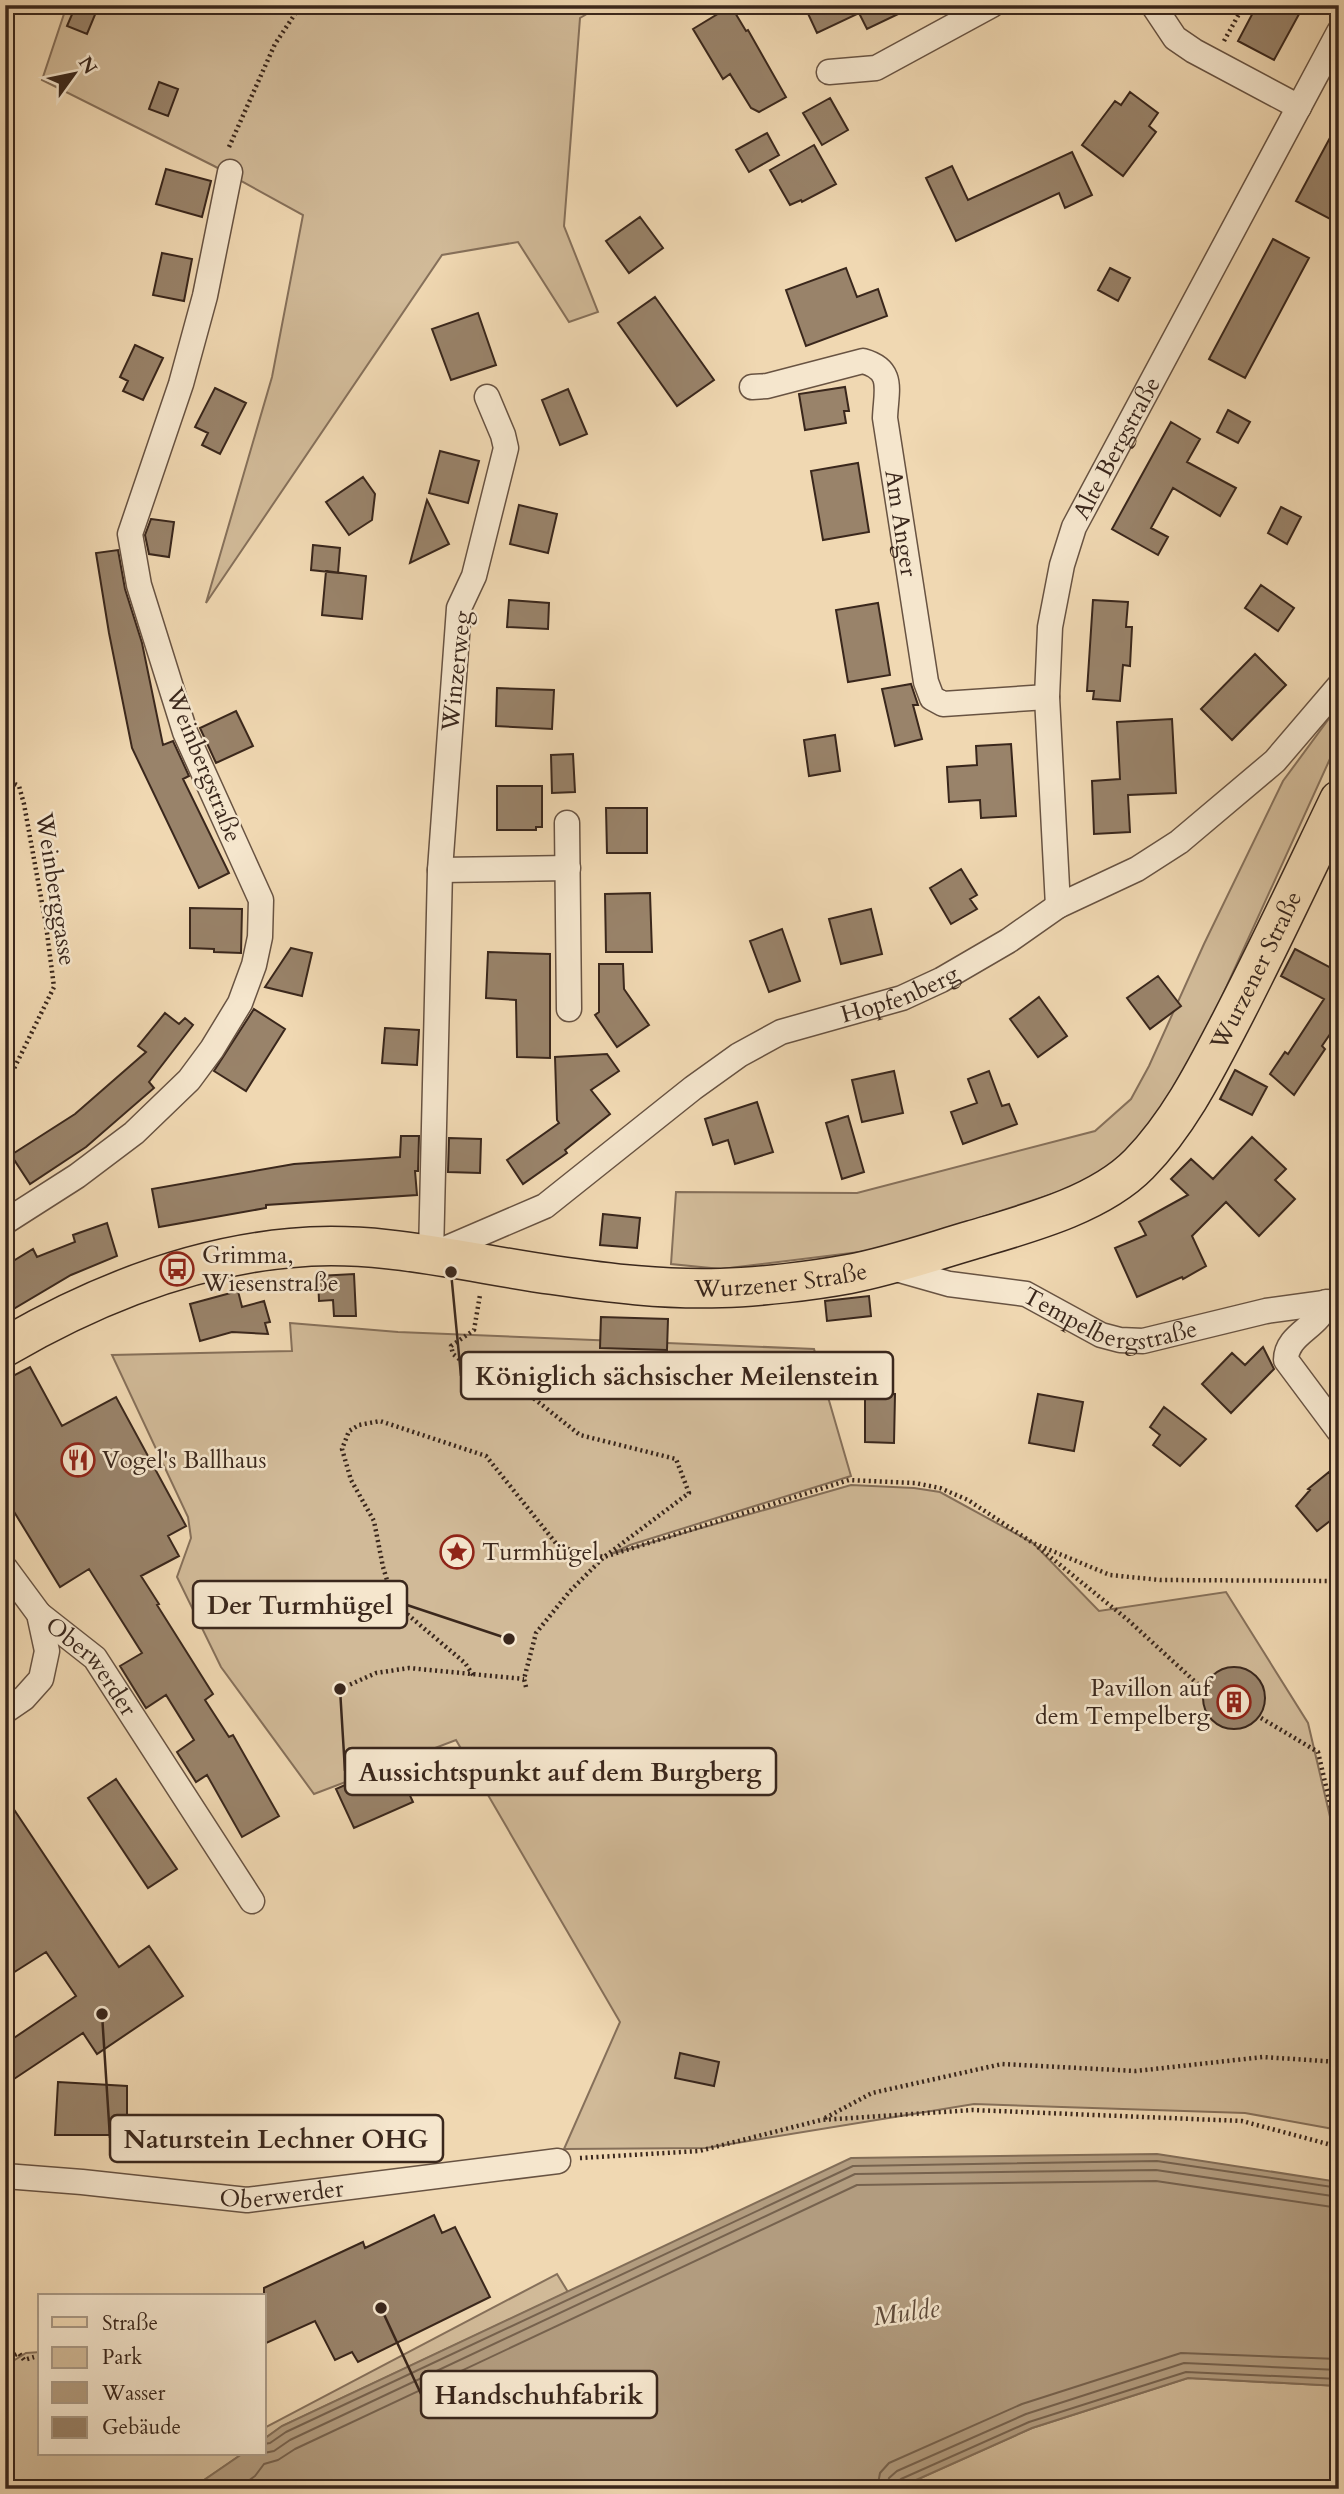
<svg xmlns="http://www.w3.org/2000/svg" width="1344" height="2494" font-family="Cardo,serif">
	<rect width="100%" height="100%" fill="#f0d8b2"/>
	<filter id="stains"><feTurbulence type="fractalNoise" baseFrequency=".00286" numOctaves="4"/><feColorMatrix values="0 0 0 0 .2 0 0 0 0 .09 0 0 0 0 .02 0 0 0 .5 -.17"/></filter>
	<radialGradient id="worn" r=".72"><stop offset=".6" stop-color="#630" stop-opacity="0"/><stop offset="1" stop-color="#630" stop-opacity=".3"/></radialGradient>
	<!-- green -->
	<path fill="#d1ba98" stroke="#86705a" stroke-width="2" d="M 67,5 L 602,5 L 580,18 L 564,226 L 598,312 L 569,322 L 518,242 L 442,255 L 206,603 L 272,377 L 303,215 L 214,166 L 42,80 Z
		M 1339,705 L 1339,739 L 1184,1080 L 1124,1158 L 1086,1183 L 884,1249 L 721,1269 L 671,1264 L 676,1192 L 857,1193 L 1095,1131 L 1131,1099 L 1149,1066 L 1204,944 L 1283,781 Z
		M 290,1323 L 398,1332 L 814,1349 L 851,1476 L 630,1545 L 611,1554 L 851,1485 L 914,1488 L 940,1492 L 1033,1543 L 1099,1611 L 1226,1592 L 1308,1723 L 1339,1855 L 1339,2130 L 1245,2113 L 974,2104 L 706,2148 L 564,2149 L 620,2022 L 456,1740 L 314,1794 L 221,1667 L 177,1577 L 191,1538 L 188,1517 L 112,1355 L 292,1351 Z
		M 557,2274 L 568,2292 L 282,2426 L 264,2439 L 264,2428 Z
		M 40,2352 L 40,2454 L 242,2454 L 191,2489 L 5,2489 L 5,2366 L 26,2353 Z
		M 1188,2378 L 1339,2386 L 1339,2489 L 896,2489 L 1032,2428 Z"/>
	<!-- water -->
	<path fill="#b29c7f" stroke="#826d57" stroke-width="2" d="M 1157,2154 L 1339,2182 L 1339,2386 L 1188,2378 L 1032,2428 L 896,2489 L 191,2489 L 242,2454 L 264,2454 L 264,2439 L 282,2426 L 851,2158 Z"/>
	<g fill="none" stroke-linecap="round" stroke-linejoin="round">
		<!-- shore -->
		<path stroke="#76624e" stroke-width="2" d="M 264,2444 L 270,2443 L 286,2432 L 853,2166 L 1157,2161 L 1339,2188
			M 264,2453 L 274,2451 L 290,2440 L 855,2174 L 1156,2170 L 1339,2197
			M 237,2489 L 255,2476 L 264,2464 L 278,2460 L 295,2449 L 857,2185 L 1156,2181 L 1339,2208
			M 877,2489 L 880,2473 L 889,2463 L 1022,2404 L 1181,2353 L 1339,2359
			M 887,2489 L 889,2478 L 897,2471 L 1026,2414 L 1184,2363 L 1339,2370
			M 896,2489 L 896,2483 L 901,2479 L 1029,2422 L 1186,2372 L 1339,2379"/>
	</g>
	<!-- building -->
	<path fill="#99836a" stroke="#3a271c" stroke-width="2" d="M 76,5 L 99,5 L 87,34 L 67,26 Z
		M 804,5 L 917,5 L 867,29 L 859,13 L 817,33 Z
		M 1257,5 L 1304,5 L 1274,60 L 1238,41 Z
		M 731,6 L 746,31 L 748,30 L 786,97 L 759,112 L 751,108 L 730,74 L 723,79 L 693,29 Z
		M 159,82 L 178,89 L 168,116 L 149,109 Z
		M 1130,92 L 1158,113 L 1149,126 L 1156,132 L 1123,176 L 1082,145 L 1115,101 L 1121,105 Z
		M 830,98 L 848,130 L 822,145 L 803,113 Z
		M 1339,121 L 1339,207 L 1332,220 L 1296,201 Z
		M 767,133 L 779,155 L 749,172 L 736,150 Z
		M 814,145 L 836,184 L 802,202 L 801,200 L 790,205 L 770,170 Z
		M 1072,152 L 1092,195 L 1065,208 L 1059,193 L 956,241 L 926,178 L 952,166 L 968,200 Z
		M 166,169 L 211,181 L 202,217 L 156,204 Z
		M 640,217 L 663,248 L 629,273 L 606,241 Z
		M 1273,239 L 1309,258 L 1245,378 L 1209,359 Z
		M 162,253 L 192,259 L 184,301 L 153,295 Z
		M 846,268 L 857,297 L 878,289 L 887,316 L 806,346 L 786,290 Z
		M 1110,268 L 1130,278 L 1118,301 L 1098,290 Z
		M 655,297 L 714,380 L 677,406 L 618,323 Z
		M 478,313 L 496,365 L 451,380 L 432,329 Z
		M 135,345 L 163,358 L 143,400 L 123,391 L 128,381 L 120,377 Z
		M 845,387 L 849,411 L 844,411 L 846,423 L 805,430 L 799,394 Z
		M 215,388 L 246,403 L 220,454 L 202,445 L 208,433 L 195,427 Z
		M 568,389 L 587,434 L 560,445 L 542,400 Z
		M 1228,410 L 1250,422 L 1238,443 L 1217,432 Z
		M 1171,422 L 1200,439 L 1187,462 L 1236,488 L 1220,516 L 1173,488 L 1151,528 L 1168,537 L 1158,555 L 1112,529 Z
		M 440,451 L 479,461 L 468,503 L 429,493 Z
		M 858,463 L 869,532 L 823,540 L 811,471 Z
		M 363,477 L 375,494 L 372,520 L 349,535 L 326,502 Z
		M 427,500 L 449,544 L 410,563 Z
		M 519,505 L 557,514 L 548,553 L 510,544 Z
		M 1281,507 L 1301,517 L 1287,544 L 1268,533 Z
		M 151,519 L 174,522 L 169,557 L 149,554 L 145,535 Z
		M 313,545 L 340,548 L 338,573 L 311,570 Z
		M 118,550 L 125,589 L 142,643 L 163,745 L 173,741 L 189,776 L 183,779 L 229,873 L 199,888 L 132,748 L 109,633 L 96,553 Z
		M 326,571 L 366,576 L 362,619 L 322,615 Z
		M 1261,585 L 1294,608 L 1278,631 L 1245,608 Z
		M 509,600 L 549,603 L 548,629 L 507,627 Z
		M 1093,600 L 1128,602 L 1126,627 L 1132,627 L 1130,666 L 1123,665 L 1120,701 L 1093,699 L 1094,691 L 1087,691 Z
		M 878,603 L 890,675 L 848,682 L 836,610 Z
		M 1255,654 L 1286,685 L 1232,740 L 1201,709 Z
		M 911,684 L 918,705 L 913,705 L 922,739 L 895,746 L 882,689 Z
		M 497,688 L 554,690 L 552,729 L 496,726 Z
		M 236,711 L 253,746 L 216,763 L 200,728 Z
		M 1172,719 L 1176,793 L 1128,795 L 1130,832 L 1094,834 L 1092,781 L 1120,779 L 1117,722 Z
		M 835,735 L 840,771 L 809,776 L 804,740 Z
		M 1011,744 L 1016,816 L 981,818 L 980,800 L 949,802 L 947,767 L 977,765 L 976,746 Z
		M 573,754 L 575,792 L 552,793 L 551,755 Z
		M 497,786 L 542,786 L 542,827 L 536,827 L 536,830 L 497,830 Z
		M 606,808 L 647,808 L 647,853 L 607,853 Z
		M 961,869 L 977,895 L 970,899 L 977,909 L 951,924 L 930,888 Z
		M 650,893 L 652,952 L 606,952 L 605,894 Z
		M 190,908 L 242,909 L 241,953 L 214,952 L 214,949 L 190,948 Z
		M 871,909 L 882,954 L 841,964 L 829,919 Z
		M 782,929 L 800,981 L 769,992 L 750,941 Z
		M 291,948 L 312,953 L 302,996 L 265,987 Z
		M 1295,949 L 1339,972 L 1339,1021 L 1322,1046 L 1325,1049 L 1294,1095 L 1270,1074 L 1285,1052 L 1288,1054 L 1324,999 L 1281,976 Z
		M 488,952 L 550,954 L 550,1058 L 517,1057 L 516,1000 L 486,998 Z
		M 599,964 L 623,964 L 624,989 L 649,1025 L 617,1047 L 595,1015 L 599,1012 Z
		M 1158,976 L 1181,1006 L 1150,1029 L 1127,998 Z
		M 1039,997 L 1067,1036 L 1038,1057 L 1010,1019 Z
		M 254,1009 L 285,1029 L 246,1091 L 214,1071 Z
		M 165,1013 L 179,1024 L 185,1018 L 193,1025 L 149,1082 L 154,1088 L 86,1147 L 30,1184 L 11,1155 L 75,1114 L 146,1052 L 138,1046 Z
		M 385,1028 L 419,1030 L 417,1065 L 382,1063 Z
		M 607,1054 L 619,1071 L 591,1090 L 610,1114 L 565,1150 L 567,1153 L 523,1184 L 507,1160 L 559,1123 L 557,1120 L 555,1057 Z
		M 1235,1070 L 1267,1087 L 1252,1115 L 1220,1099 Z
		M 894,1071 L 903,1113 L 862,1122 L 852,1080 Z
		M 989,1071 L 1002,1106 L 1009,1104 L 1017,1124 L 963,1144 L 951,1112 L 977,1103 L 968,1079 Z
		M 757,1102 L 773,1152 L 735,1164 L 728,1140 L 713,1145 L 705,1119 Z
		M 848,1116 L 864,1172 L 842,1179 L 826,1123 Z
		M 401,1136 L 419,1136 L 418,1171 L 415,1171 L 417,1195 L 266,1205 L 266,1208 L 159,1227 L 152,1189 L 294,1164 L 400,1157 Z
		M 1252,1137 L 1286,1169 L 1275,1180 L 1295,1199 L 1259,1236 L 1226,1202 L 1192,1236 L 1206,1266 L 1183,1279 L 1182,1277 L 1137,1297 L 1115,1248 L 1146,1235 L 1139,1222 L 1188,1195 L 1171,1179 L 1191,1159 L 1213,1179 Z
		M 449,1138 L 481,1139 L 480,1173 L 448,1172 Z
		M 603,1214 L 640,1218 L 637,1248 L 600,1245 Z
		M 107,1223 L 117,1256 L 71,1275 L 5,1314 L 5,1266 L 33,1249 L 37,1257 L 75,1242 L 73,1235 Z
		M 354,1274 L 356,1316 L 334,1316 L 333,1300 L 319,1301 L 318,1276 Z
		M 238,1291 L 242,1307 L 264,1301 L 270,1322 L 265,1323 L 268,1334 L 232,1332 L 200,1341 L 190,1304 Z
		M 869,1296 L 871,1316 L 827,1321 L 825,1301 Z
		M 601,1317 L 668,1319 L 667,1350 L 600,1348 Z
		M 1263,1347 L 1274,1369 L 1231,1413 L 1202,1384 L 1232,1353 L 1245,1365 Z
		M 30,1367 L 62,1426 L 116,1397 L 186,1526 L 168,1536 L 179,1556 L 141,1576 L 159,1604 L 157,1605 L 213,1694 L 205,1700 L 229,1737 L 233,1735 L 279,1816 L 242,1837 L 207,1775 L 196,1782 L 177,1752 L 194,1740 L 166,1695 L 146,1708 L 120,1666 L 142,1653 L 89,1569 L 60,1587 L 5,1497 L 5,1380 Z
		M 865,1393 L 895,1394 L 894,1443 L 865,1442 Z
		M 1038,1394 L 1083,1402 L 1074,1451 L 1029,1443 Z
		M 1164,1407 L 1206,1439 L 1180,1466 L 1153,1445 L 1160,1435 L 1150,1427 Z
		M 1329,1472 L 1339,1484 L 1339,1514 L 1317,1531 L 1296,1506 L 1310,1490 L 1308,1489 Z
		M1203 1698a31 31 0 1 1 62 0a31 31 0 1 1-62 0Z
		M 400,1774 L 413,1802 L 354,1828 L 336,1789 L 356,1780 L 361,1792 Z
		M 116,1779 L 177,1869 L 148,1888 L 88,1798 Z
		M 5,1796 L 119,1967 L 149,1946 L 183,1996 L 97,2054 L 83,2033 L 5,2085 L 5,2044 L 76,1996 L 46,1952 L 5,1978 Z
		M 680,2053 L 719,2062 L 714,2086 L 675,2078 Z
		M 58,2082 L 127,2086 L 127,2135 L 55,2135 Z
		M 434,2215 L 442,2233 L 455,2227 L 490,2297 L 358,2362 L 352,2352 L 335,2360 L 315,2321 L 264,2344 L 264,2288 L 363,2242 L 365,2248 Z"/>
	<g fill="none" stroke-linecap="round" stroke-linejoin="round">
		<defs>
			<g id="street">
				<path d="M 1153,5 L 1175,38 L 1194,51 L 1299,107"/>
				<path d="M 829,72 L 876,68 L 992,5"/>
				<path id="s1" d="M 752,387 L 767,386 L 863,361 C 895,370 886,390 885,418 L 926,682 L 932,698 L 943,704 L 1047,697"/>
				<path id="s2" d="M 487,397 L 503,435 L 506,448 L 474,576 L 459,608 L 440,870 L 431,1255 L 545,1206 L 693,1088 L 739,1055 L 781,1032 L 902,998 L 941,980 L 1008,941 L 1058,906 L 1137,869 L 1179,842 L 1275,761 L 1339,686"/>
				<path d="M 567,823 L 569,1009"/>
				<path d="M 440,870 L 568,868"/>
				<path id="s3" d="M 1058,906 L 1047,697 L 1050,627 L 1062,565 L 1074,527 L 1339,32"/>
				<path d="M 5,1222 L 77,1176 L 134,1133 L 189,1080 L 212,1049 L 240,1003 L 254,965 L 260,937 L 261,900 L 185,732 L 139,585 L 130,534 L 181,384 L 205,296 L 230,172"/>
				<path id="s4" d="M 889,1267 L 949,1284 L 1026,1294 L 1101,1335 L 1120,1340 L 1143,1341 L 1266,1311 L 1339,1301"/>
				<path d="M 1326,1302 C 1322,1327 1286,1333 1286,1360 L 1339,1431"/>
				<path d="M 5,1568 L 39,1614 L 47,1651 L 41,1679 L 24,1698 L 5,1711"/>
				<path id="s5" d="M 39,1614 L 95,1658 L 252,1901"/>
				<path id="s6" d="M 5,2176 L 82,2182 L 247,2200 L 558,2161"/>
			</g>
			<g id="primary">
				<path id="s7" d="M 5,1347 C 93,1296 189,1257 291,1248 C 379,1239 467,1263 553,1275 C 608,1283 665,1290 721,1288 C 759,1287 811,1281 849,1274 C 891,1266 931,1252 972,1240 C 1026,1224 1099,1205 1139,1164 C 1178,1124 1204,1073 1230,1023 C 1268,950 1303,875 1339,800"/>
			</g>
		</defs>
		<!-- street casing -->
		<use href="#street" stroke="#685342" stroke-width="27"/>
		<!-- primary casing -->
		<use href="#primary" stroke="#3a271c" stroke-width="41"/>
		<!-- path -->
		<path stroke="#3a271c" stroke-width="4.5" stroke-dasharray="2 3.5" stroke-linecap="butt" d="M 1224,41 L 1244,5
			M 229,147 L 275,44 L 301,5
			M 5,779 L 19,786 L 24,804 L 46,925 L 54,987 L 5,1087
			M 1038,1547 L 1128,1620 L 1202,1688
			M 473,1675 L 465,1663 L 394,1603 L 383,1567 L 374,1521 L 351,1480 L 342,1449 L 349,1431 L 359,1425 L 380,1421 L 486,1456 L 559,1547 L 604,1557 L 689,1493 L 676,1459 L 580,1435 L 518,1386 L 480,1376 L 453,1354 L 451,1346 L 474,1330 L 480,1295
			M 526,1687 L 524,1679 L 536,1633 L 570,1591 L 604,1557 L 849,1480 L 915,1483 L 940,1488 L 968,1500 L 1033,1543 L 1110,1575 L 1160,1580 L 1339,1581
			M 340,1689 L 376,1673 L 409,1668 L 524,1679
			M 1261,1718 L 1318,1752 L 1339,1842
			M 825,2118 L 872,2093 L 1002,2064 L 1136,2071 L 1263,2057 L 1339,2062
			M 580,2158 L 699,2151 L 821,2120 L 973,2110 L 1242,2121 L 1339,2147
			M 5,2360 L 19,2353 L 24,2360 L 34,2357"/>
		<!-- street -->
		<use href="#street" stroke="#f5e6cd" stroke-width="24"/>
		<!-- primary -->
		<use href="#primary" stroke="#f0d8b2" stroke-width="38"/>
	</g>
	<!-- icons -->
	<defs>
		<symbol id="bus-ring" viewBox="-11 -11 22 22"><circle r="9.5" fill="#f5e6cd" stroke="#8f2418" stroke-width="1.5"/><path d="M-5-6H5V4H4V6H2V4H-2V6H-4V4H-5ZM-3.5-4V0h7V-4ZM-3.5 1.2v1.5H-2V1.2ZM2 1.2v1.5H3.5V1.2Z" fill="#8f2418"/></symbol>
		<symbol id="restaurant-ring" viewBox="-11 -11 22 22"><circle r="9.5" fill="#f5e6cd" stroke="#8f2418" stroke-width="1.5"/><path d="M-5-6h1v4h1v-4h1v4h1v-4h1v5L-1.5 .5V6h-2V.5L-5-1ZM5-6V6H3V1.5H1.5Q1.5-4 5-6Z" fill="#8f2418"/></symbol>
		<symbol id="sight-ring" viewBox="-11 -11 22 22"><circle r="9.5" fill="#f5e6cd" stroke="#8f2418" stroke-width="1.5"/><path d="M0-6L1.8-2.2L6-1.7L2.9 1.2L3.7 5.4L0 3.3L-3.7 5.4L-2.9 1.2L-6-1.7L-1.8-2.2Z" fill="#8f2418"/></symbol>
		<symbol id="building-ring" viewBox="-11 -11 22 22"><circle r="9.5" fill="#f5e6cd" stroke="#8f2418" stroke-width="1.5"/><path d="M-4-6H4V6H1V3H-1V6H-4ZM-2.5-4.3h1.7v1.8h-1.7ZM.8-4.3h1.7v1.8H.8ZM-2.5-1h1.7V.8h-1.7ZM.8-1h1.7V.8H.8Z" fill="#8f2418"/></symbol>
	</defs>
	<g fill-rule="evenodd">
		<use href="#bus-ring" x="158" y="1250" width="38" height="38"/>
		<use href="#restaurant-ring" x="59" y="1441" width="38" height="38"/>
		<use href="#sight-ring" x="438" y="1533" width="38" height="38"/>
		<use href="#building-ring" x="1215" y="1683" width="38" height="38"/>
	</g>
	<g text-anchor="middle" stroke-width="5" stroke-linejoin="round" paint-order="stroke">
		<!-- street labels -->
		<g font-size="24" fill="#3a271c" stroke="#f5e6cd">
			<text dy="8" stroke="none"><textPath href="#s3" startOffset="472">Alte Bergstraße</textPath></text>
			<text dy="8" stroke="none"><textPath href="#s1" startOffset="290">Am Anger</textPath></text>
			<text transform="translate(456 671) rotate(-84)" y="8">Winzerweg</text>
			<text transform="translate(204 765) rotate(68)" y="8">Weinbergstraße</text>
			<text transform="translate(56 889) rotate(81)" y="8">Weinberggasse</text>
			<text dy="8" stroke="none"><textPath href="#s7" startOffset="1407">Wurzener Straße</textPath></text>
			<text dy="8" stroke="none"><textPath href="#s2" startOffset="1412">Hopfenberg</textPath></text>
			<text dy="8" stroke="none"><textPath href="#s7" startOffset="798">Wurzener Straße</textPath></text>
			<text dy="8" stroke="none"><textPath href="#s4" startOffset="231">Tempelbergstraße</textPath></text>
			<text dy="8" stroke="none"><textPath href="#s5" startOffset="75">Oberwerder</textPath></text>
			<text dy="8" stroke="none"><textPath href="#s6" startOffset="278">Oberwerder</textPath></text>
		</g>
		<!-- poi labels -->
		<g font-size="24" fill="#3a271c" stroke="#f5e6cd" text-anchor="start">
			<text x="202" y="1263">Grimma,<tspan x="202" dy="28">Wiesenstraße</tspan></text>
			<text x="102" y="1468">Vogel's Ballhaus</text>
			<text x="482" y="1560">Turmhügel</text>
			<text x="1210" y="1696" text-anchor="end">Pavillon auf<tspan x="1210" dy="28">dem Tempelberg</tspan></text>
		</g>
		<!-- water labels -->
		<g font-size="26" font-style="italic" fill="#5e4a3a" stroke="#f5e6cd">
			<text transform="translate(906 2312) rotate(-8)" y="9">Mulde</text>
		</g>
	</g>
	<!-- callouts -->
	<path fill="none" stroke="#3a271c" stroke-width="2.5" d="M451 1272L461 1376M509 1639L407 1605M340 1689L345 1771M102 2014L110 2138M381 2308L421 2394"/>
	<g fill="#3a271c" stroke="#f5e6cd" stroke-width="2.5">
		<circle cx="451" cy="1272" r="7"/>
		<circle cx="509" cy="1639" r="7"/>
		<circle cx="340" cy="1689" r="7"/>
		<circle cx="102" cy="2014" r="7"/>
		<circle cx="381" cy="2308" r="7"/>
	</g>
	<g fill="#f5e6cd" stroke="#3a271c" stroke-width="2.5">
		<rect x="461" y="1352" width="432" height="47" rx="7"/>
		<rect x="193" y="1581" width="214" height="47" rx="7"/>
		<rect x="345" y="1748" width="431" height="47" rx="7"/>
		<rect x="110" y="2115" width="333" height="47" rx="7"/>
		<rect x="421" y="2371" width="236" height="47" rx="7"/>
	</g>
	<g font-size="26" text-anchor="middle" font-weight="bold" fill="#3a271c">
		<text x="677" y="1385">Königlich sächsischer Meilenstein</text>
		<text x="300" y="1614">Der Turmhügel</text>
		<text x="560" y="1781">Aussichtspunkt auf dem Burgberg</text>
		<text x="276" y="2148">Naturstein Lechner OHG</text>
		<text x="539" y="2404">Handschuhfabrik</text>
	</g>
	<!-- margin -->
	<rect width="1344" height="2494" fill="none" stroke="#f0d8b2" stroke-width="28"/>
	<rect x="7" y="7" width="1330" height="2480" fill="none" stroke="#3a271c" stroke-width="3.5"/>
	<rect x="14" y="14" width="1316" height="2466" fill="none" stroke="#3a271c" stroke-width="2"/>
	<!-- legend -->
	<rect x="38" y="2294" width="228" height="161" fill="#f5e6cd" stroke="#aa9a86" stroke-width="2"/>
	<rect x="52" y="2317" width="35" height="10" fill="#f0d8b2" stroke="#aa9a86" stroke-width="2"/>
	<text x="102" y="2330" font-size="21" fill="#3a271c">Straße</text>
	<rect x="52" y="2347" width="35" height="21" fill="#d1ba98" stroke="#aa9a86" stroke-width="2"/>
	<text x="102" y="2364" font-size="21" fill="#3a271c">Park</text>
	<rect x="52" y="2382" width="35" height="21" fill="#b29c7f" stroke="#aa9a86" stroke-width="2"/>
	<text x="102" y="2400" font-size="21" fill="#3a271c">Wasser</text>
	<rect x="52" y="2417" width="35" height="21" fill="#99836a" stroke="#aa9a86" stroke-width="2"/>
	<text x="102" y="2434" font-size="21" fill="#3a271c">Gebäude</text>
	<!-- north arrow -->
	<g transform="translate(74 74) rotate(57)" stroke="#f5e6cd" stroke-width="5" paint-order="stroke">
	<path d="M0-5L12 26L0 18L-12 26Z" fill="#3a271c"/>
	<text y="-10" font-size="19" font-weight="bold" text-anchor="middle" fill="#3a271c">N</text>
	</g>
	<rect width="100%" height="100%" filter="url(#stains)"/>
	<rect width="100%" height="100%" fill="url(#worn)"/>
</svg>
